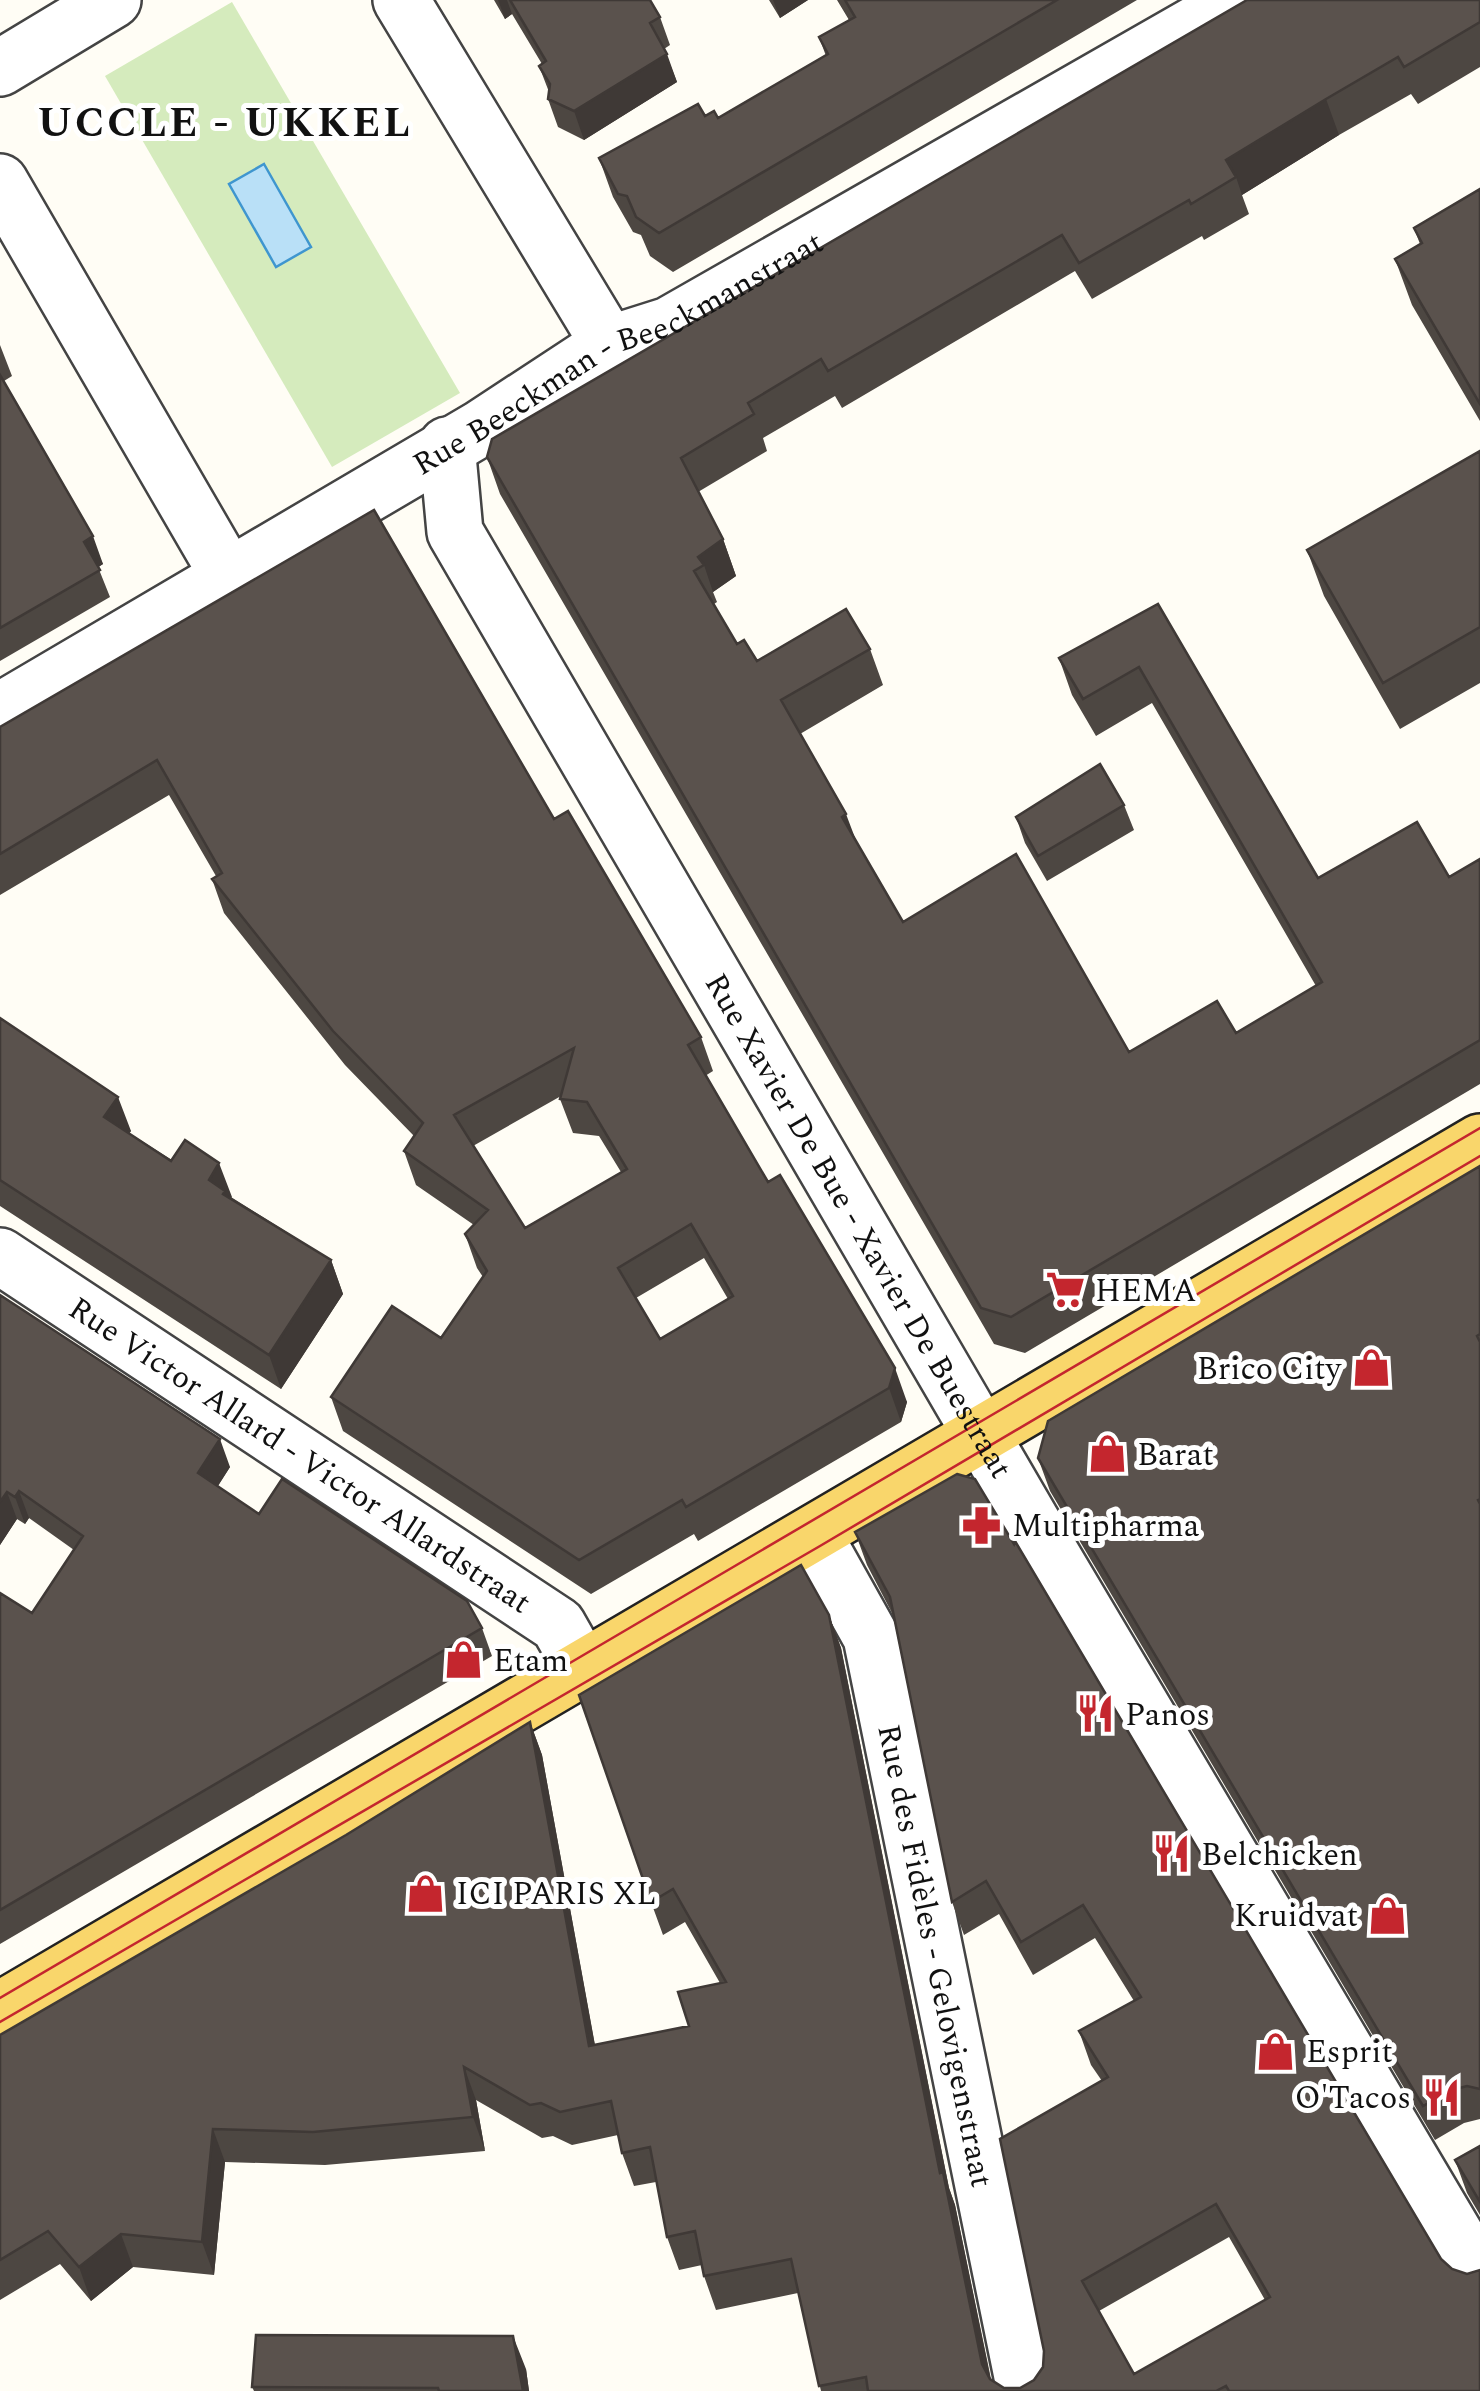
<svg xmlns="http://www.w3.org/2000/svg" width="1480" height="2391" font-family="Spectral,serif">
	<rect width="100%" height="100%" fill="#fffdf5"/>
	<!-- green -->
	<path fill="#d5ebbd" d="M 232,2 L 460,393 L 332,467 L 105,76 Z"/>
	<!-- water -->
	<path fill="#b9e0f7" stroke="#3f96cf" stroke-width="2.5" d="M 264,164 L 311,247 L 276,267 L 229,184 Z"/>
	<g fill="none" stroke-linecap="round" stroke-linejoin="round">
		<defs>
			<g id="minor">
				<path d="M 401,0 L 609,344"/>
				<path d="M 0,68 L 113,0"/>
				<path d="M 0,182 L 229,577"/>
				<path id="s1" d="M 447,445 L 455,532 L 1031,1520 L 1480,2276"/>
				<path id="s2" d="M 0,711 L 481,428 L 609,344 L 669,325 L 1238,0"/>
				<path id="s3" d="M 0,1256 L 558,1625 L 583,1669"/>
				<path id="s4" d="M 814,1535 L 871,1637 L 1025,2391"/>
			</g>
			<path id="major" d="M 0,2010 L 1480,1142"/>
		</defs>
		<!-- minor casing -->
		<use href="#minor" stroke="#444" stroke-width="60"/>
		<!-- major casing -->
		<use href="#major" stroke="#222" stroke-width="60"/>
		<!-- minor -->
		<use href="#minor" stroke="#fff" stroke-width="55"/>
		<!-- major -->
		<use href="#major" stroke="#f9d66b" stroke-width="55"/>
		<!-- tram -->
		<path stroke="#c4262e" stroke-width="2.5" d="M 0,1998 L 1480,1128
			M 0,2022 L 820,1546 L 1480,1156"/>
	</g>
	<!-- wall -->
	<path fill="#4d4742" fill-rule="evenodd" d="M 494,0 L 650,0 L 660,17 L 670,45 L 664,49 L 677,82 L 584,140 L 558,127 L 548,99 L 549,92 L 539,66 L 542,64 L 512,14 L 505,19 Z
		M 769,0 L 808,0 L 780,18 Z
		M 837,0 L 1137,0 L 673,272 L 650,256 L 641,235 L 633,232 L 613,197 L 599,158 L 705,116 L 718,118 L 826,56 L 819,37 L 849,20 Z
		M 1480,0 L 1480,67 L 1418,104 L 1411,94 L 1339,135 L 1242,195 L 1249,214 L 1204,240 L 1202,236 L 1092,299 L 1075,271 L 842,408 L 835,396 L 763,438 L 767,451 L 698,492 L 723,539 L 736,576 L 713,592 L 717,602 L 714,604 L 737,644 L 757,661 L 870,649 L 883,685 L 800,734 L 856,842 L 903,922 L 1129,1052 L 1236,1033 L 1316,986 L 1152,703 L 1096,736 L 1072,695 L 1059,658 L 1158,604 L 1318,878 L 1449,877 L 1480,859 L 1480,1084 L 1025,1353 L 994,1344 L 500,494 L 487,457 Z
		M 1480,189 L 1480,421 L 1412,305 L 1395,259 L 1420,244 L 1414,228 Z
		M 0,345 L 12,376 L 4,381 L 103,564 L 98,567 L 110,597 L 0,661 Z
		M 1480,451 L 1480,683 L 1400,729 L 1324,596 L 1307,550 Z
		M 0,727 L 554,819 L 701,1037 L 713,1071 L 705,1076 L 768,1182 L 907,1402 L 901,1422 L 698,1541 L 694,1534 L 591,1594 L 343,1431 L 331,1397 L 441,1338 L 483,1277 L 477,1268 L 465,1234 L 474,1225 L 416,1185 L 404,1151 L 414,1136 L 345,1065 L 224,913 L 212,879 L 216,876 L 169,795 L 0,895 ZM 561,1096 L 560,1099 L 573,1133 L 599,1136 L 621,1172 L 525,1228 L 473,1146 ZM 704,1258 L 728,1299 L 660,1339 L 636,1298 Z
		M 1124,805 L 1134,830 L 1047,881 L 1025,843 L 1016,817 Z
		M 0,1018 L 131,1131 L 129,1133 L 331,1260 L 343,1294 L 281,1389 L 0,1206 Z
		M 1480,1166 L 1480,2119 L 1464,2123 L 1435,2140 L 1050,1491 L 1038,1458 Z
		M 0,1295 L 230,1467 L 218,1486 L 259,1514 L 482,1628 L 492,1656 L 0,1944 L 0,1593 L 32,1613 L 74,1550 L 29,1518 L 25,1524 L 17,1519 L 0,1545 Z
		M 855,1532 L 1480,2391 L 821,2391 L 798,2293 L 716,2310 L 704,2276 L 702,2265 L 679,2270 L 667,2237 L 656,2182 L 634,2186 L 622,2153 L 618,2135 L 572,2145 L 553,2136 L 542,2138 L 476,2100 L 485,2151 L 325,2165 L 225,2162 L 214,2275 L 133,2267 L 91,2301 L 60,2264 L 0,2300 L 0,2035 L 346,1835 L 530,1722 L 542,1755 L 595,2045 L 689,2026 L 720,1983 L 685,1922 L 663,1935 L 651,1902 L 829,1615 L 841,1648 L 949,2188 L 955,2205 L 991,2379 L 1004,2388 L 1020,2388 L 1034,2380 L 1043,2367 L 1102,2081 L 1091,2065 L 1079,2031 L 1134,2001 L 1095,1938 L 1033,1975 L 999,1914 L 964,1935 L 952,1902 L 893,1615 L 867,1565 ZM 1229,2237 L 1265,2300 L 1134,2374 L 1099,2311 Z
		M 1480,2146 L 1480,2215 L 1467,2193 L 1455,2160 Z
		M 526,2369 L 529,2391 L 254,2391 L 252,2387 Z"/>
	<!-- shaded-wall -->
	<path fill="#3f3936" d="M 498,0 L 507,0 L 512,14 L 505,19 Z
		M 773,0 L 808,0 L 780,18 Z
		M 667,54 L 677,82 L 584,140 L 574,111 Z
		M 1326,99 L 1339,135 L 1242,195 L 1236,177 L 1226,160 Z
		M 93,536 L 103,564 L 94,570 L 84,542 Z
		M 723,539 L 736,576 L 713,592 L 704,565 L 698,557 Z
		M 846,814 L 860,851 L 842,817 Z
		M 118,1097 L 131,1131 L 116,1151 L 104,1117 Z
		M 219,1163 L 232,1197 L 229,1201 L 209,1180 Z
		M 331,1260 L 343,1294 L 281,1389 L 269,1355 Z
		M 895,1368 L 907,1402 L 901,1422 L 889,1388 Z
		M 220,1439 L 230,1467 L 208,1501 L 198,1473 Z
		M 19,1491 L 29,1518 L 25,1524 L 15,1497 Z
		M 7,1492 L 17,1519 L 0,1545 L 0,1502 Z
		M 829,1615 L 841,1648 L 949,2188 L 955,2205 L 993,2391 L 982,2364 L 940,2173 Z
		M 530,1722 L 542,1755 L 601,2079 L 589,2046 Z
		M 464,2067 L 476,2100 L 485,2151 L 473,2117 Z
		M 213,2129 L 225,2162 L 214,2275 L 202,2242 Z
		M 121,2234 L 133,2267 L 91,2301 L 79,2267 Z
		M 513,2336 L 526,2369 L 529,2391 L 523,2391 Z"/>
	<!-- building -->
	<path fill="#5a524d" stroke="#3f3936" stroke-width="2.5" fill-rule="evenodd" d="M 510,0 L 650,0 L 660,17 L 650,23 L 667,54 L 574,111 L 548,99 L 550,84 L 539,66 L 546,61 Z
		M 845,0 L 1057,0 L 659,233 L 636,217 L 627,196 L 618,194 L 599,158 L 698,104 L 705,116 L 714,111 L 718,118 L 828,54 L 819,37 L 855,17 Z
		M 1247,0 L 1480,0 L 1480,22 L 1404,67 L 1398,57 L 1326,99 L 1226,160 L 1236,177 L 1191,204 L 1189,200 L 1079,263 L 1062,235 L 828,371 L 821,359 L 748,403 L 754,414 L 681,458 L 723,539 L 698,557 L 704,565 L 694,571 L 737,644 L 744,640 L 757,661 L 846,609 L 870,649 L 781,700 L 846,814 L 842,817 L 903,922 L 1016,854 L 1129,1052 L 1217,1001 L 1236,1033 L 1322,982 L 1139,667 L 1083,699 L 1059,658 L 1158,604 L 1318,878 L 1417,822 L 1449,877 L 1480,859 L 1480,1040 L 1011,1317 L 981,1308 L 487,457 L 492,439 Z
		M 1480,189 L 1480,404 L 1395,259 L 1422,243 L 1414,228 Z
		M 0,375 L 93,536 L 84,542 L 100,570 L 0,628 Z
		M 1480,451 L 1480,627 L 1383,683 L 1307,550 Z
		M 374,510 L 554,819 L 568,811 L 701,1037 L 688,1045 L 768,1182 L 780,1175 L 895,1368 L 889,1388 L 686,1507 L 682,1500 L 579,1560 L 331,1397 L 392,1306 L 441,1338 L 487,1271 L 465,1234 L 488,1210 L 404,1151 L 423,1123 L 333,1031 L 212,879 L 222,873 L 157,760 L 0,854 L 0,727 ZM 574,1048 L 560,1099 L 587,1102 L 627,1169 L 525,1228 L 454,1115 ZM 691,1224 L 733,1296 L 660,1339 L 618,1268 Z
		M 1100,764 L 1124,805 L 1038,856 L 1016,817 Z
		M 0,1018 L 118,1097 L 104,1117 L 171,1161 L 185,1140 L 219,1163 L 209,1180 L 225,1191 L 223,1194 L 331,1260 L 269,1355 L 0,1180 Z
		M 1480,1166 L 1480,1334 L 1477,1336 L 1480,1342 L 1480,1499 L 1478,1500 L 1480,1504 L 1480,2089 L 1467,2086 L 1452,2090 L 1423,2106 L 1038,1458 L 1048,1421 Z
		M 0,1295 L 220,1439 L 198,1473 L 259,1514 L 282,1479 L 467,1601 L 482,1628 L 0,1910 L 0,1593 L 32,1613 L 83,1536 L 19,1491 L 15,1497 L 7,1492 L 0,1502 Z
		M 957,1474 L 975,1479 L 1014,1544 L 1015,1541 L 1441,2259 L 1452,2269 L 1467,2274 L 1480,2270 L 1480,2391 L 1229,2391 L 1226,2386 L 1216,2391 L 868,2391 L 866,2377 L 819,2386 L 791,2259 L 704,2276 L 695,2231 L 667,2237 L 650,2147 L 622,2153 L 611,2101 L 560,2112 L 541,2103 L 530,2105 L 464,2067 L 473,2117 L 313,2132 L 213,2129 L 202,2242 L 121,2234 L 79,2267 L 48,2231 L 0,2260 L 0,2035 L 346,1835 L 530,1722 L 589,2046 L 689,2026 L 678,1992 L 726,1982 L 673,1889 L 651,1902 L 579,1695 L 801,1565 L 829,1615 L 940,2173 L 943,2172 L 982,2364 L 990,2379 L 1004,2388 L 1020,2388 L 1034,2380 L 1043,2367 L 1044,2351 L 1000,2139 L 1108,2077 L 1079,2031 L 1141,1997 L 1083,1905 L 1021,1942 L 986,1881 L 952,1902 L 890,1597 L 855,1532 ZM 1216,2204 L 1270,2297 L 1134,2374 L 1082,2281 Z
		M 1480,2146 L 1480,2202 L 1455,2160 Z
		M 256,2335 L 513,2336 L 523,2391 L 439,2391 L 438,2388 L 252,2387 Z"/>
	<!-- icons -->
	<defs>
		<symbol id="supermarket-bare" viewBox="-9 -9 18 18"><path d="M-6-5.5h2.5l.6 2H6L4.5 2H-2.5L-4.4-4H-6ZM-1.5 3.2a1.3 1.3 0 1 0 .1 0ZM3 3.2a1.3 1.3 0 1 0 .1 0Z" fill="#c4262e" stroke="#fff" stroke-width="2.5" paint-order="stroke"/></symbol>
		<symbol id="shop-bare" viewBox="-9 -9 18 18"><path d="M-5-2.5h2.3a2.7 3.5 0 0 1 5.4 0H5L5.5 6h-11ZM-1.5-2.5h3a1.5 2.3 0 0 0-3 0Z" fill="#c4262e" stroke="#fff" stroke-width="2.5" paint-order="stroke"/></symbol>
		<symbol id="pharmacy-bare" viewBox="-9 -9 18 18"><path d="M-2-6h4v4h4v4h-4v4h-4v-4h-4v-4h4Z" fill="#c4262e" stroke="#fff" stroke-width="2.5" paint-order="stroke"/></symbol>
		<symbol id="restaurant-bare" viewBox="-9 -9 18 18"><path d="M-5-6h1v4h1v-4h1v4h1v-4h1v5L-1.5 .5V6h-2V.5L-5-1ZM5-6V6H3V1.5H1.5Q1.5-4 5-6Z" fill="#c4262e" stroke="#fff" stroke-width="2.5" paint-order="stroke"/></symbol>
	</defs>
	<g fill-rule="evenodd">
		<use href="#supermarket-bare" x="1038" y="1262" width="55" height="55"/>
		<use href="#shop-bare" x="1344" y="1340" width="55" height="55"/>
		<use href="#shop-bare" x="1080" y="1426" width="55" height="55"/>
		<use href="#pharmacy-bare" x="954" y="1498" width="55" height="55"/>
		<use href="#shop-bare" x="436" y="1632" width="55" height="55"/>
		<use href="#restaurant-bare" x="1068" y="1686" width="55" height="55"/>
		<use href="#restaurant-bare" x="1144" y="1826" width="55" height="55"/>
		<use href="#shop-bare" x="398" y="1866" width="55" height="55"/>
		<use href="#shop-bare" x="1360" y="1888" width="55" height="55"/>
		<use href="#shop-bare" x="1248" y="2024" width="55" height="55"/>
		<use href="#restaurant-bare" x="1414" y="2070" width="55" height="55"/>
	</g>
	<g text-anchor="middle" stroke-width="10" stroke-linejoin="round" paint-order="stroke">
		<!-- street labels -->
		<g font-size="32" fill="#111" stroke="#fff">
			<text dy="11" stroke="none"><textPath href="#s2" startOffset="715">Rue Beeckman - Beeckmanstraat</textPath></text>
			<text dy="11" stroke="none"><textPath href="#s1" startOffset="890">Rue Xavier De Bue - Xavier De Buestraat</textPath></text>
			<text dy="11" stroke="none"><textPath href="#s3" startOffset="360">Rue Victor Allard - Victor Allardstraat</textPath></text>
			<text dy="11" stroke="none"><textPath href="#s4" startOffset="442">Rue des Fidèles - Gelovigenstraat</textPath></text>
		</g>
		<!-- poi labels -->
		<g font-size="32" fill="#111" stroke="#fff" text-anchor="start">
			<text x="1095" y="1301">HEMA</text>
			<text x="1341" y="1379" text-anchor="end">Brico City</text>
			<text x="1137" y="1465">Barat</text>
			<text x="1012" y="1536">Multipharma</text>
			<text x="493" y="1671">Etam</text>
			<text x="1125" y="1725">Panos</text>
			<text x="1201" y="1865">Belchicken</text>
			<text x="456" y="1904">ICI PARIS XL</text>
			<text x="1358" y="1926" text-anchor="end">Kruidvat</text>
			<text x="1306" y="2062">Esprit</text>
			<text x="1411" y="2108" text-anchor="end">O'Tacos</text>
		</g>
		<!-- district labels -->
		<g font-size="42" font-weight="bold" letter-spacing="2.5" fill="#111" stroke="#fff">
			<text x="225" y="136">UCCLE - UKKEL</text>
		</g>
	</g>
</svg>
